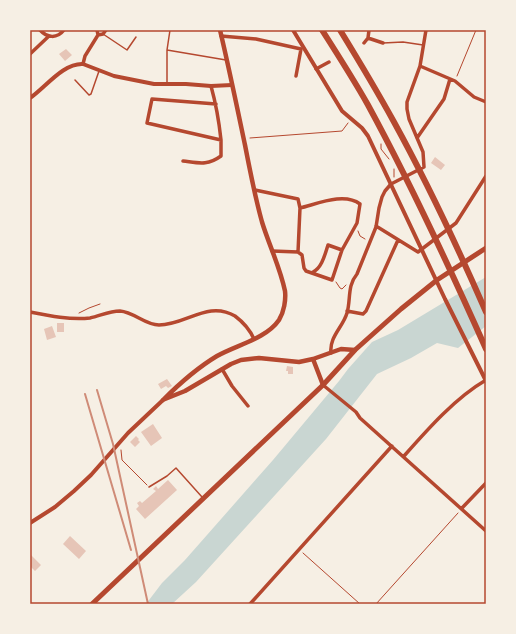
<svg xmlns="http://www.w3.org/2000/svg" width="516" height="634" font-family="Quicksand,sans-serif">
	<rect width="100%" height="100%" fill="#f6efe4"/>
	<!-- water -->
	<path fill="#c9d6d2" d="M 486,277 L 486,326 L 458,348 L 437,343 L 411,358 L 377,374 L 326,439 L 196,582 L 172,604 L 146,604 L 162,583 L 185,560 L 273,460 L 339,381 L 348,369 L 372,342 L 398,330 Z"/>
	<!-- building -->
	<path fill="#e6c5b7" d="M 66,49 L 72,55 L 65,61 L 59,54 Z
		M 435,157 L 445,165 L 441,170 L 431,163 Z
		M 57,323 L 64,323 L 64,332 L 57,332 Z
		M 52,326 L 56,337 L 47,340 L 44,329 Z
		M 287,366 L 293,367 L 293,374 L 288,374 L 288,371 L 286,371 Z
		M 167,379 L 172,386 L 168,388 L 166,386 L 161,389 L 158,384 Z
		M 153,424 L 162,438 L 151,446 L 141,432 Z
		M 136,436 L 139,439 L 138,440 L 140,442 L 135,447 L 130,442 Z
		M 168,480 L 177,490 L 145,519 L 136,509 L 139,506 L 137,503 L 140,501 L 142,503 L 156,491 L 153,489 L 156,486 L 158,489 Z
		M 70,536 L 86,551 L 79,559 L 63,544 Z
		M 30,554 L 41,565 L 35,571 L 30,566 Z"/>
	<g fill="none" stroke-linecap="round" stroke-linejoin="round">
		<!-- path -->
		<path stroke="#b5482f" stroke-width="1" d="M 457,76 L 476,30
			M 250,138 L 342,131 L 348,123
			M 381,144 L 381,149 L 389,159
			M 394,177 L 394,169
			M 358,231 L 360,236 L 365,239
			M 336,282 L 340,288 L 342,289 L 346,285
			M 79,313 L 89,308 L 100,304
			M 121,450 L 122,460 L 147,485
			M 303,553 L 360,604
			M 376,604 L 458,513"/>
		<!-- service -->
		<path stroke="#b5482f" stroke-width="1.5" d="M 103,34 L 127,50 L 136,37
			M 383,43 L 403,42 L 423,45
			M 167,50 L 170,30
			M 75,80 L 89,95 L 91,94 L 99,71
			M 167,83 L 167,50 L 226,60
			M 149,487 L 167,476 L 176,468 L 202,497"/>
		<!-- minor -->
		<path stroke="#b5482f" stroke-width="3.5" d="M 40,30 C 47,38 57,39 64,30
			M 98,35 L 103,34 L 106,30
			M 221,36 L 256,39 L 301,49 L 296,76
			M 368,38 L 383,43
			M 364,43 L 368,38 L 369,30
			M 30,54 L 49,36
			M 83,64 L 85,56 L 98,35 L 97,30
			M 420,66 L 455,81 L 474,97 L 486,102
			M 316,69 L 329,62
			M 211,86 C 216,104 219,121 221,140 L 147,123 L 152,99 L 216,104
			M 417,138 L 444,99 L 450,79
			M 183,161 C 199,163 207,166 221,156 L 221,140
			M 255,190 L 298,199 L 300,208 L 298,252
			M 376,226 L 418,252 L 456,223 L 486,176
			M 272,251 L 298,252 L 302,255 L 304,268 L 306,271 L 332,280 L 342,250 L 357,223 L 360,204 C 344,192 317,204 300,208
			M 313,272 C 322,268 325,254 328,245 L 342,250
			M 347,311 L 363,314 L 366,311 L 398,240
			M 30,312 C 50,316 70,320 90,318 C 100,316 109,311 120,311 C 134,312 145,325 159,325 C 186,325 208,300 235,316 C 243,322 250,330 254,339
			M 331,353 C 329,337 343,327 347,313 C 351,299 347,286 357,274 L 376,227 L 379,208 L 382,197 L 385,191 L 391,184 L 424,167 L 423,152 L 409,119 L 407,109 L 407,102 L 420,66 L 426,30
			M 222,369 L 232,386 L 248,406
			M 323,385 L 356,412 L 360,418 L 486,531
			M 404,456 C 427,430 455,398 486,380
			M 462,508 L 486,483
			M 250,604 L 392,446"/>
		<!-- tertiary -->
		<path stroke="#b5482f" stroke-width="4" d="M 293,30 L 342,111 L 362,128 L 368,136 L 445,299 L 486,381
			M 30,98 C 46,87 63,63 83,64 L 114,76 L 154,84 L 186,84 L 211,86 L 232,85
			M 30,523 L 55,507 L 74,491 L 91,475 L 128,433 L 163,400"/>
		<!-- secondary -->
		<path stroke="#b5482f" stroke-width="4.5" d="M 313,359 L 323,385
			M 165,399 L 185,391 L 231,364 L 241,360 L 259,358 L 299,362 L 313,359 L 341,349 L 355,350
			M 163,400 C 180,383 197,368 217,356 C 236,345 266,339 279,320 C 284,312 286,300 285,291 C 280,267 269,245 262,222 C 255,197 250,171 245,145 C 237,107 229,68 220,30"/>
		<!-- primary -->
		<path stroke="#b5482f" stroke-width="5" d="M 92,604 L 323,385 L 355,350 L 401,309 L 437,280 L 486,248"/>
		<!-- motorway -->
		<path stroke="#b5482f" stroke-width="6" d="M 322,30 C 338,55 354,80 368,105 C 411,184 449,266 486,349
			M 340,30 C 359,61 377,91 394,122 C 428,184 458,248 486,312"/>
		<!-- rail -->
		<path stroke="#cf8b77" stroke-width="2" d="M 97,390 L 113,444 L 148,604
			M 85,394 L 131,550"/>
	</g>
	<!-- border -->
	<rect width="516" height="634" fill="none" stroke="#f6efe4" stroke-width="62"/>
	<rect x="31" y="31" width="454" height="572" fill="none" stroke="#b5482f" stroke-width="1.5"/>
</svg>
